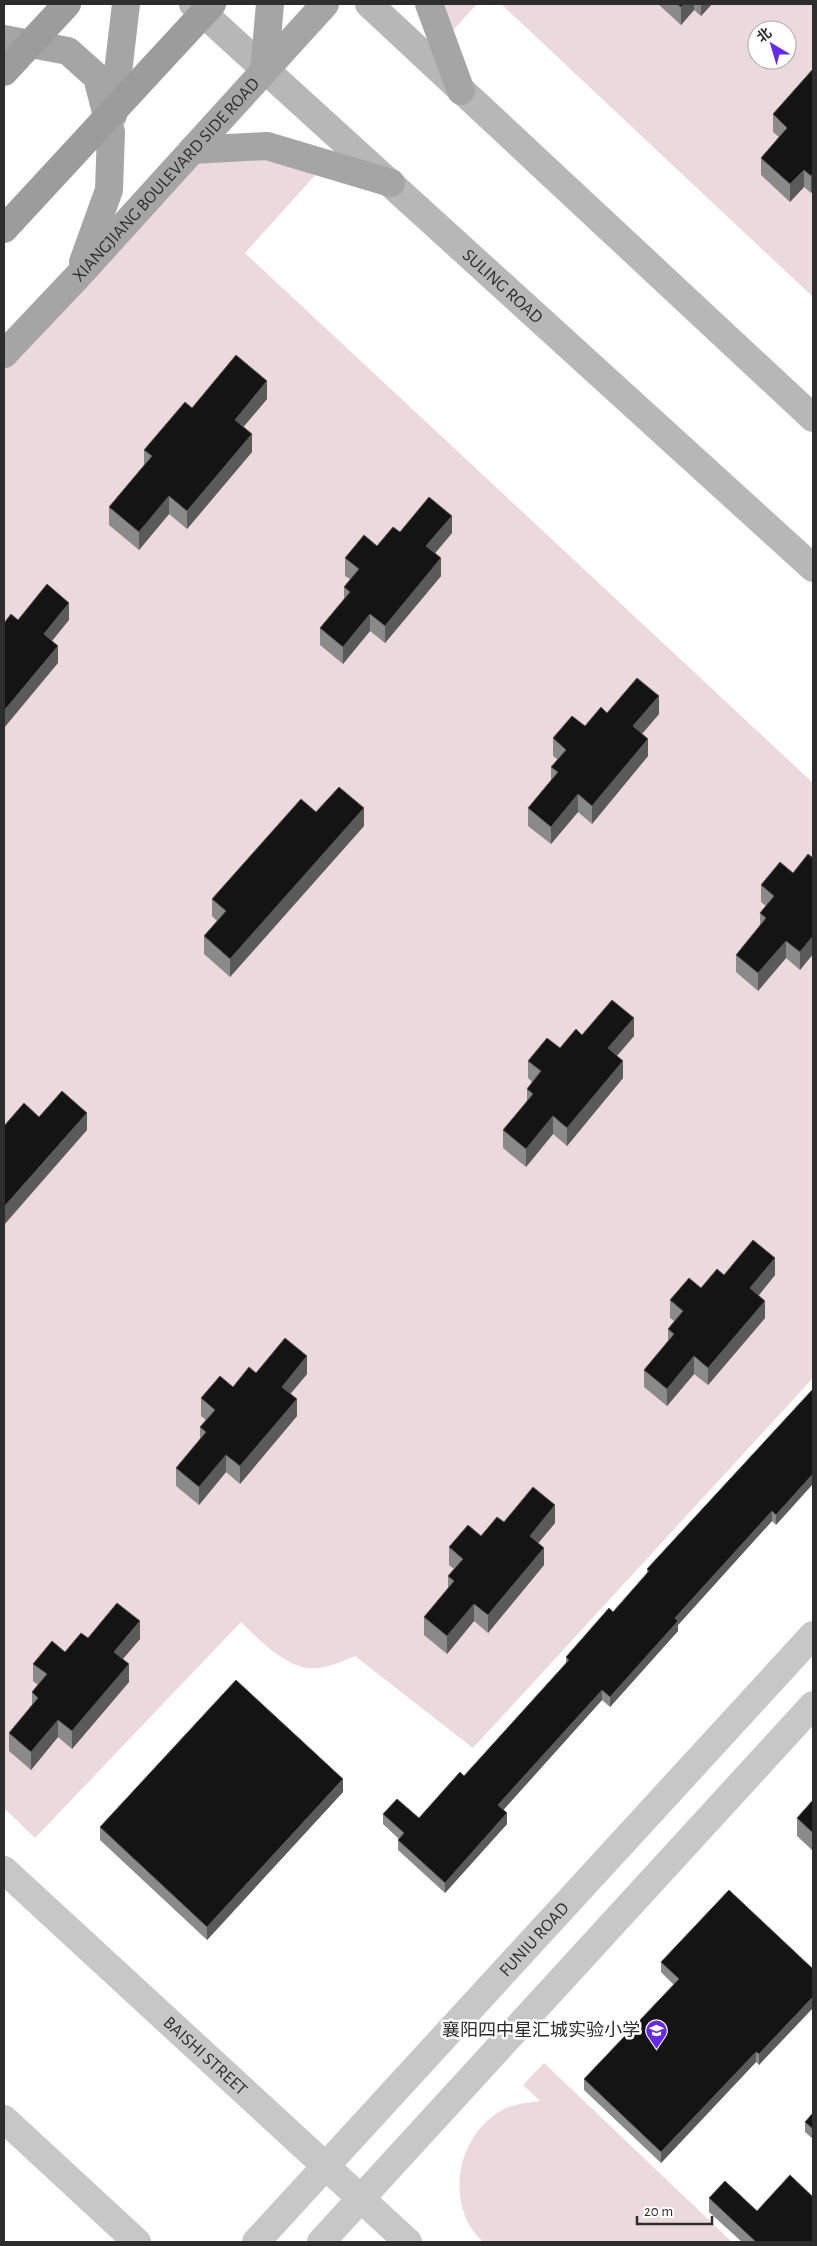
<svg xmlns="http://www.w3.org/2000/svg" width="817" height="2246" font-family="'Alegreya Sans','Noto Sans SC',sans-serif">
	<rect width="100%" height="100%" fill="#fff"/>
	<!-- grass -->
	<path fill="#ebd9dc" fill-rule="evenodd" d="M 429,4 L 477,4 L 443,41 Z
		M 501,4 L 813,4 L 813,297 ZM 757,30 L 787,30 L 787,60 L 757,60 Z
		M 192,150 L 326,163 L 245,253 L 813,783 L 813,1378 L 473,1748 L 355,1656 C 341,1662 323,1670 307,1668 C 284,1665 257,1638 241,1622 L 35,1838 L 4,1808 L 4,354 Z
		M 544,2063 L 732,2242 L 483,2242 C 445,2207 455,2139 499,2112 C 511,2104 526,2103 540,2101 L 523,2085 Z"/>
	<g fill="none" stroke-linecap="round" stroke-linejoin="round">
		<!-- tertiary -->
		<g stroke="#c7c7c7" stroke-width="28">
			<path id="s1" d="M 4,1870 L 408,2242"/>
			<path d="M 4,2119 L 137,2242"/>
			<path id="s2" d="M 256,2242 L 813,1635"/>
			<path d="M 321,2242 L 813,1705"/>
		</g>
		<!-- secondary -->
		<g stroke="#b7b7b7" stroke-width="28">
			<path id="s3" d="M 193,4 L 813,568"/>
			<path d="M 369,4 L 813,418"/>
		</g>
		<!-- primary -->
		<g stroke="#a5a5a5" stroke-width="28">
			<path d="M 429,4 L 461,91"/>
			<path d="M 4,39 L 68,51 L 97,77 L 111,132 L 109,190 L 83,262"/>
			<path d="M 264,71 L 270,4"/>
			<path d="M 113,115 L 126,4"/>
			<path d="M 192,150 L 267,146 L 391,183"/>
			<path id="s4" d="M 4,354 L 78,276 L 325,4"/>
		</g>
		<!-- trunk-bridge -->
		<path stroke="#9c9c9c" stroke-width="28" d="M 4,72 L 67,4
			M 4,229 L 212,4"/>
	</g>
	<!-- wall -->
	<path fill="#8a8a8a" d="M 658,4 L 712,4 L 701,16 L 694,10 L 681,25 Z
		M 813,69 L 813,190 L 811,193 L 804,187 L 790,202 L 761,175 L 761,158 L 779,137 L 773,132 L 773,114 Z
		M 267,399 L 243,427 L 252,452 L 187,529 L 169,514 L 139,550 L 109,525 L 109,507 L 144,465 L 144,450 L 192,408 Z
		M 452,533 L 435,553 L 441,576 L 385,643 L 370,631 L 343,664 L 320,645 L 320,628 L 344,600 L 344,587 L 350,579 L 345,576 L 345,558 L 377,546 Z
		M 607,713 L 659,714 L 642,734 L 648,756 L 592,824 L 578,812 L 551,844 L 528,826 L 528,808 L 551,780 L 551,767 L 558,760 L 553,756 L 553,738 L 585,726 Z
		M 316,812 L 364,826 L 230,977 L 204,954 L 204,936 L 217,921 L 212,916 L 212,899 Z
		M 813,858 L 813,954 L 800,970 L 786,958 L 758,991 L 736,972 L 736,955 L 760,926 L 760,913 L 766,906 L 761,902 L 761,885 L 793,873 Z
		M 582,1035 L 634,1036 L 617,1056 L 623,1078 L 567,1146 L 553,1134 L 526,1167 L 503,1148 L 503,1130 L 527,1102 L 527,1089 L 532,1082 L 528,1078 L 528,1061 L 560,1048 Z
		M 724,1275 L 775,1275 L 759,1295 L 765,1318 L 708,1385 L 694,1374 L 667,1406 L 644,1387 L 644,1370 L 668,1341 L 668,1329 L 674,1321 L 670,1318 L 670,1300 L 701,1288 Z
		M 256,1373 L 307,1374 L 290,1394 L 297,1416 L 240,1484 L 226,1472 L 199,1505 L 176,1486 L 176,1468 L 200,1440 L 200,1427 L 206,1420 L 201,1416 L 201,1398 L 233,1387 Z
		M 813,1389 L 776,1525 L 772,1521 L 678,1625 L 678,1631 L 610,1707 L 602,1700 L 503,1810 L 507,1824 L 445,1893 L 398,1850 L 398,1840 L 399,1839 L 383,1824 L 383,1814 L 419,1818 L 464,1776 L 566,1663 L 566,1657 L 613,1612 L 647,1574 L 647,1569 Z
		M 504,1522 L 555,1523 L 538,1543 L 544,1565 L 488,1633 L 474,1621 L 447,1654 L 424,1635 L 424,1617 L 448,1589 L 448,1576 L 454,1569 L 449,1565 L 449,1547 L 481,1536 Z
		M 88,1638 L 140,1639 L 123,1659 L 129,1682 L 72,1749 L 58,1737 L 31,1770 L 9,1751 L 9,1733 L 32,1705 L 32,1692 L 38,1685 L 33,1681 L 33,1664 L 65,1652 Z
		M 343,1792 L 207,1940 L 100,1840 L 100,1827 Z
		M 813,1800 L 813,1851 L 797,1836 L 797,1818 Z
		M 661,1962 L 813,1969 L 759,2065 L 756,2062 L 661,2163 L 584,2090 L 584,2079 L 674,1985 L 661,1972 Z
		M 813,2113 L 813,2139 L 805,2132 L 805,2122 Z
		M 709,2198 L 757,2211 L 813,2242 L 742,2242 L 709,2212 Z"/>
	<!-- shaded-wall -->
	<path fill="#5a5a5a" d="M 684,4 L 694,4 L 694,10 L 681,25 L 681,7 Z
		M 701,4 L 712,4 L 701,16 Z
		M 804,170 L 804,187 L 790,202 L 790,184 Z
		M 813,173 L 813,190 L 811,193 L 811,176 Z
		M 267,381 L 267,399 L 235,437 L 235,420 Z
		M 252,434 L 252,452 L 187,529 L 187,511 Z
		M 169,496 L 169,514 L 139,550 L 139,532 Z
		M 452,516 L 452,533 L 426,564 L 426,546 Z
		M 441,558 L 441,576 L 385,643 L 385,626 Z
		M 69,603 L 69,620 L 44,651 L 44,634 Z
		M 370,614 L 370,631 L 343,664 L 343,647 Z
		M 58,646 L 58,663 L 4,728 L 4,711 Z
		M 659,696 L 659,714 L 633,744 L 633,726 Z
		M 648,739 L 648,756 L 592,824 L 592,806 Z
		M 578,794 L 578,812 L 551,844 L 551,827 Z
		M 364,808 L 364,826 L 230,977 L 230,959 Z
		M 813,936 L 813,954 L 800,970 L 800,952 Z
		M 786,941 L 786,958 L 758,991 L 758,973 Z
		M 634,1018 L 634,1036 L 608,1066 L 608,1048 Z
		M 623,1061 L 623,1078 L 567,1146 L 567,1128 Z
		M 87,1113 L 87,1130 L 4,1225 L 4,1207 Z
		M 553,1116 L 553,1134 L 526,1167 L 526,1149 Z
		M 775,1258 L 775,1275 L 750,1306 L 750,1288 Z
		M 765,1301 L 765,1318 L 708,1385 L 708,1368 Z
		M 307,1356 L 307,1374 L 282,1404 L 282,1387 Z
		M 694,1356 L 694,1374 L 667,1406 L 667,1389 Z
		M 297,1399 L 297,1416 L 240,1484 L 240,1466 Z
		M 226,1455 L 226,1472 L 199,1505 L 199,1487 Z
		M 813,1474 L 813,1484 L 776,1525 L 776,1515 Z
		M 555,1505 L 555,1523 L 530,1553 L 530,1536 Z
		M 772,1511 L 772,1521 L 678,1625 L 678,1631 L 610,1707 L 610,1697 L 675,1618 Z
		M 544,1548 L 544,1565 L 488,1633 L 488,1615 Z
		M 474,1604 L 474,1621 L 447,1654 L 447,1636 Z
		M 140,1621 L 140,1639 L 114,1669 L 114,1652 Z
		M 129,1664 L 129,1682 L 72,1749 L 72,1731 Z
		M 602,1690 L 602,1700 L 498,1816 L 498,1805 Z
		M 58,1720 L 58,1737 L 31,1770 L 31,1752 Z
		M 343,1779 L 343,1792 L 207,1940 L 207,1927 Z
		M 507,1813 L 507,1824 L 445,1893 L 445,1883 Z
		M 813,1997 L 813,2008 L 759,2065 L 759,2054 Z
		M 756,2052 L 756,2062 L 661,2163 L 661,2152 Z"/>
	<!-- building -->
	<path fill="#141414" stroke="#5a5a5a" d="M 677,4 L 684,4 L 681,7 Z
		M 813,69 L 813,173 L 811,176 L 804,170 L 790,184 L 761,158 L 787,128 L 773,114 Z
		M 236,355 L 267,381 L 235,420 L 252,434 L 187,511 L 169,496 L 139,532 L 109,507 L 152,456 L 144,450 L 185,402 L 192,408 Z
		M 429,497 L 452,516 L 426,546 L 441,558 L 385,626 L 370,614 L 343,647 L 320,628 L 350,592 L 344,587 L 359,569 L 345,558 L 364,535 L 377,546 L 393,527 L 400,532 Z
		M 47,584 L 69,603 L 44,634 L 58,646 L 4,711 L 4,623 L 11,614 L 18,620 Z
		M 637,678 L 659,696 L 633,726 L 648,739 L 592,806 L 578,794 L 551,827 L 528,808 L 558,772 L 551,767 L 566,750 L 553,738 L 572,716 L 585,726 L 601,707 L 607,713 Z
		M 339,787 L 364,808 L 230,959 L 204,936 L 226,911 L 212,899 L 301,799 L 316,812 Z
		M 808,854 L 813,858 L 813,936 L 800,952 L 786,941 L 758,973 L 736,955 L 766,918 L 760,913 L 774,896 L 761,885 L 780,862 L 793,873 Z
		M 612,1000 L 634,1018 L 608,1048 L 623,1061 L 567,1128 L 553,1116 L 526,1149 L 503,1130 L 533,1094 L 527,1089 L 541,1071 L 528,1061 L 547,1038 L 560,1048 L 576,1029 L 582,1035 Z
		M 62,1091 L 87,1113 L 4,1207 L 4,1126 L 24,1103 L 39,1117 Z
		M 753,1240 L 775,1258 L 750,1288 L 765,1301 L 708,1368 L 694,1356 L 667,1389 L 644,1370 L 674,1334 L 668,1329 L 683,1311 L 670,1300 L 689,1278 L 701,1288 L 717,1269 L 724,1275 Z
		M 285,1338 L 307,1356 L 282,1387 L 297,1399 L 240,1466 L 226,1455 L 199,1487 L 176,1468 L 206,1432 L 200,1427 L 215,1410 L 201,1398 L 220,1376 L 233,1387 L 249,1367 L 256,1373 Z
		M 813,1389 L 813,1474 L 776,1515 L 772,1511 L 675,1618 L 678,1621 L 610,1697 L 602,1690 L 498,1805 L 507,1813 L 445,1883 L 398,1840 L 404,1833 L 383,1814 L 397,1799 L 419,1818 L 460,1772 L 464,1776 L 569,1660 L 566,1657 L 609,1608 L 613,1612 L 649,1571 L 647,1569 Z
		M 533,1487 L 555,1505 L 530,1536 L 544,1548 L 488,1615 L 474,1604 L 447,1636 L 424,1617 L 454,1581 L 448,1576 L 463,1559 L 449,1547 L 468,1525 L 481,1536 L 497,1517 L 504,1522 Z
		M 117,1603 L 140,1621 L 114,1652 L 129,1664 L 72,1731 L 58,1720 L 31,1752 L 9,1733 L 38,1698 L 32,1692 L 47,1674 L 33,1664 L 52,1641 L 65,1652 L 81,1633 L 88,1638 Z
		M 236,1680 L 343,1779 L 207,1927 L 100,1827 Z
		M 813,1800 L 813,1833 L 797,1818 Z
		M 729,1890 L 813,1969 L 813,1997 L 759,2054 L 756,2052 L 661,2152 L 584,2079 L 679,1979 L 661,1962 Z
		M 813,2113 L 813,2129 L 805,2122 Z
		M 790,2175 L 813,2197 L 813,2242 L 756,2242 L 709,2198 L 725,2181 L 757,2211 Z"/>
	<!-- icons -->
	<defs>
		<symbol id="school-pin" viewBox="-11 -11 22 30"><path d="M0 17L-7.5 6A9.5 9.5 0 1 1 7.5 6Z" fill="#662ae8" stroke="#fff"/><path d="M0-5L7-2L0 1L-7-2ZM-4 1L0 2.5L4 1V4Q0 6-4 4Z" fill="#fff"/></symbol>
	</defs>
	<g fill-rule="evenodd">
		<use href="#school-pin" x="644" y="2018" width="25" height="34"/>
	</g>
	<g text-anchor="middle" stroke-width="5" stroke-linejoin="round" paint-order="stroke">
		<!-- street labels -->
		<g font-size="18" fill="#2d2d2d" stroke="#fff">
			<text dy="6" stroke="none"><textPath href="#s4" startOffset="238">XIANGJIANG BOULEVARD SIDE ROAD</textPath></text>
			<text dy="6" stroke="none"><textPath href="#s3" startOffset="419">SULING ROAD</textPath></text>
			<text dy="6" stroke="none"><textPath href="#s2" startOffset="411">FUNIU ROAD</textPath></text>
			<text dy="6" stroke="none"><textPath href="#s1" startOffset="274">BAISHI STREET</textPath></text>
		</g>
		<!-- poi labels -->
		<g font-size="18" fill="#2d2d2d" stroke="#fff" text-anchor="end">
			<text x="640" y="2036">襄阳四中星汇城实验小学</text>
		</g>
	</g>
	<!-- border -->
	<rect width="817" height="2246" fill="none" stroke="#2d2d2d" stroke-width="10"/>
	<!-- north arrow -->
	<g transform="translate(772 45) rotate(322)"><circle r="24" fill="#ffffff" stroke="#ababab"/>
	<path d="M0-4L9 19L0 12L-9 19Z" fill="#662ae8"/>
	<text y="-8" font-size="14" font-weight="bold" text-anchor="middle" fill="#2d2d2d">北</text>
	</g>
	<!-- scale -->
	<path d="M637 2216v8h75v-8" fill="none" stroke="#2d2d2d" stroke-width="2.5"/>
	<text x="644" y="2216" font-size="15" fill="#2d2d2d" stroke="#ffffff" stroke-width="4" paint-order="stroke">20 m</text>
</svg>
